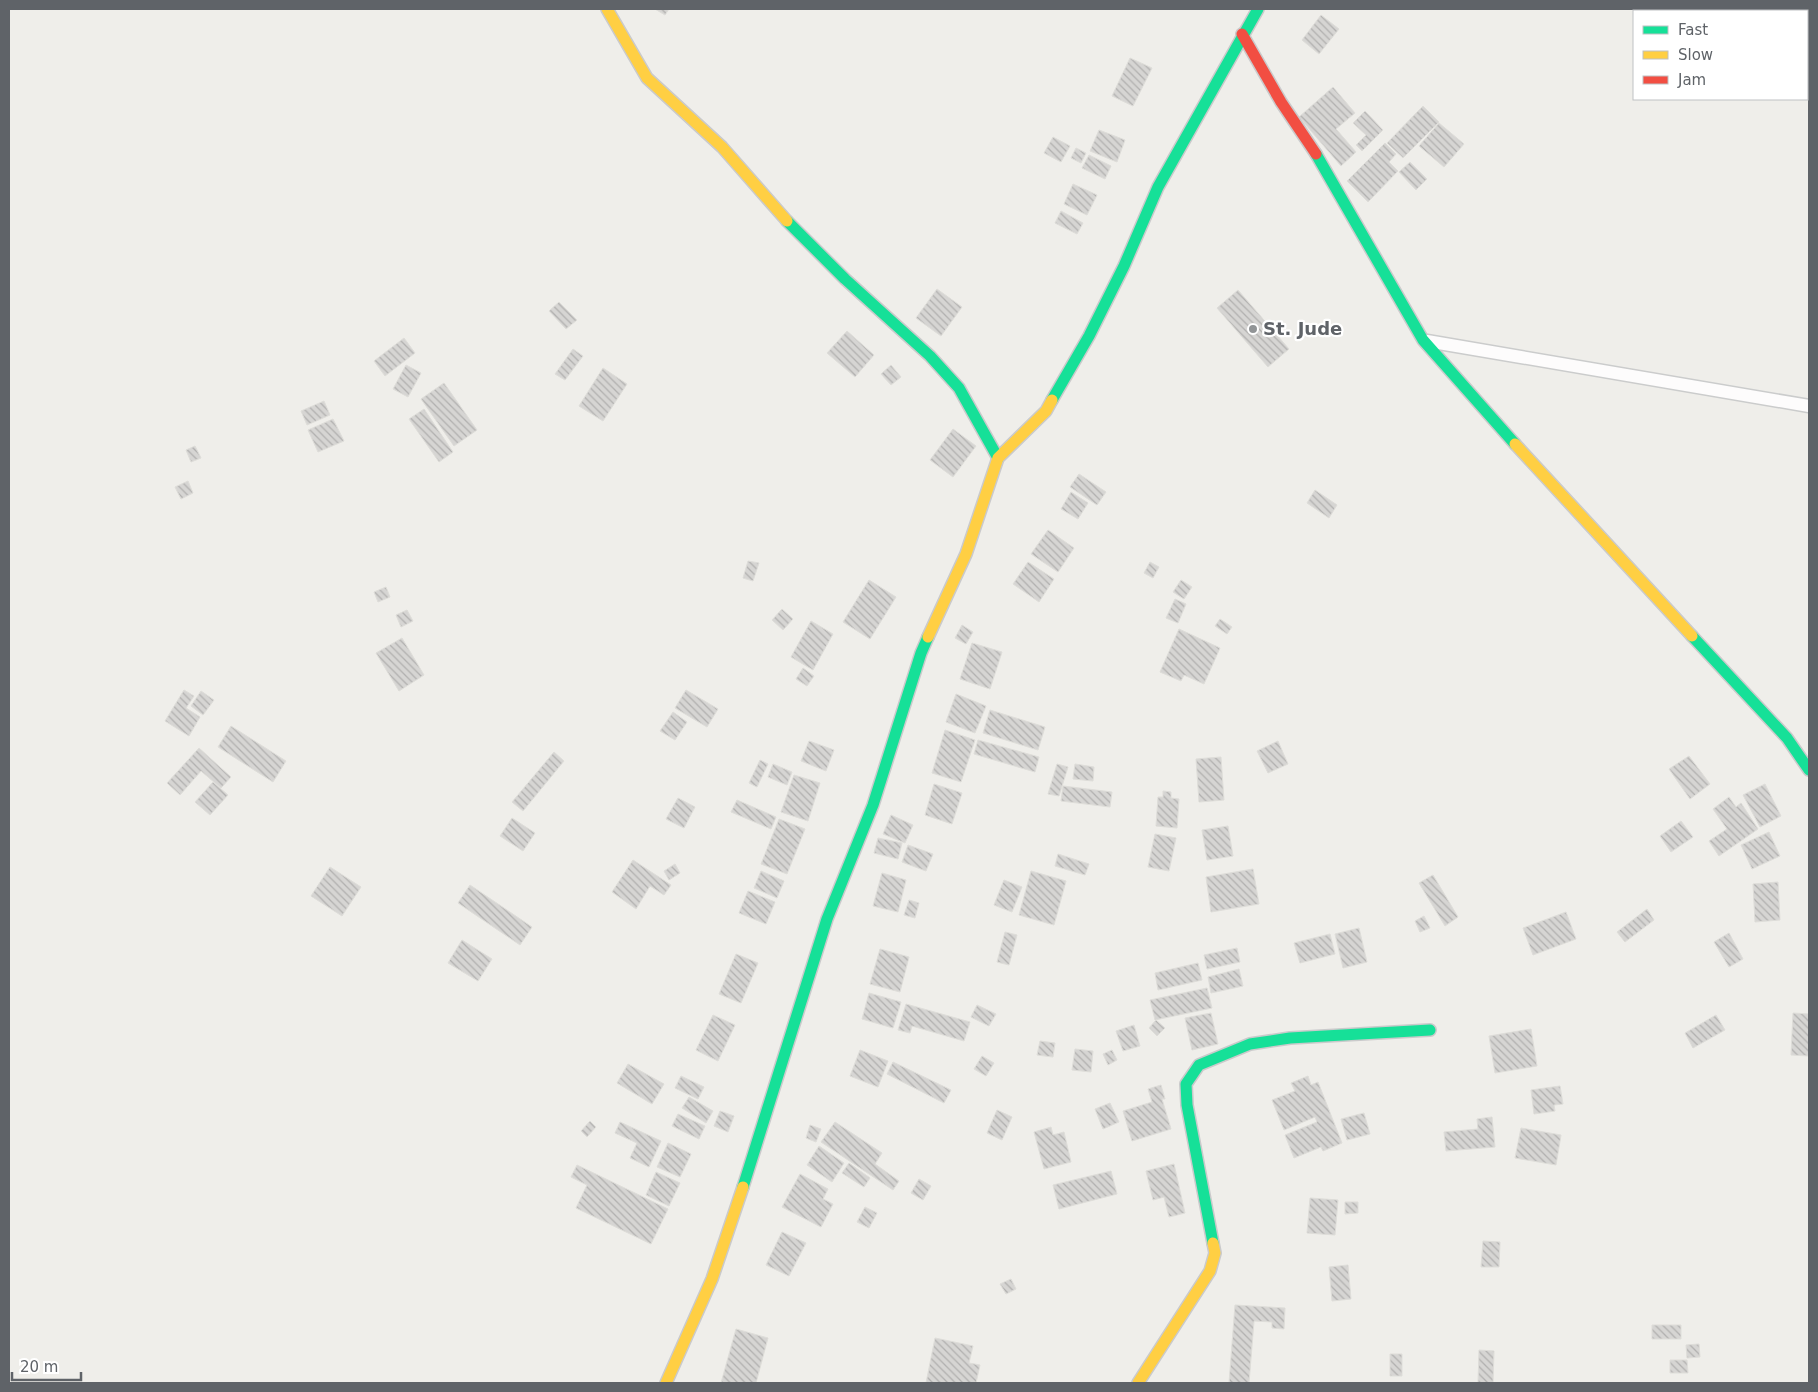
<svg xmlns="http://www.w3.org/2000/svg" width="1818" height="1392" font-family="'DejaVu Sans',sans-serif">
	<defs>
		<pattern id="building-back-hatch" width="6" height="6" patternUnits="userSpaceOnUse" patternTransform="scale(1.25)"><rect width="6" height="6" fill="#d6d5d3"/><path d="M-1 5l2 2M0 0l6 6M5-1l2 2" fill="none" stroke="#b1b0af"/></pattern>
	</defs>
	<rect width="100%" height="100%" fill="#efeeea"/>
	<!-- building -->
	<path fill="url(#building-back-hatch)" stroke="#deddd9" d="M 655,9 L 669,9 L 665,15 Z
		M 1321,15 L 1339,29 L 1319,54 L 1302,40 Z
		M 1130,58 L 1152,68 L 1133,106 L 1112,96 Z
		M 1333,87 L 1355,113 L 1336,129 L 1356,152 L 1341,166 L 1299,117 Z
		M 1423,106 L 1439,122 L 1403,158 L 1387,143 Z
		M 1365,111 L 1383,130 L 1362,151 L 1356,145 L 1366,135 L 1353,123 Z
		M 1439,123 L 1464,144 L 1444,167 L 1419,146 Z
		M 1099,130 L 1125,140 L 1117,162 L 1090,151 Z
		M 1053,137 L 1070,146 L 1061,162 L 1044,153 Z
		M 1385,143 L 1396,154 L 1389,162 L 1398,171 L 1368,202 L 1347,181 Z
		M 1076,148 L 1086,153 L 1081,163 L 1071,158 Z
		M 1089,155 L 1111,166 L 1105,179 L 1082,168 Z
		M 1410,162 L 1427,179 L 1416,190 L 1399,172 Z
		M 1073,184 L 1097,195 L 1087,215 L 1064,204 Z
		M 1061,211 L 1083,223 L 1077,234 L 1055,223 Z
		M 937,289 L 962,307 L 941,336 L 916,318 Z
		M 1238,290 L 1289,349 L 1268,367 L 1217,308 Z
		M 559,302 L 577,320 L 566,329 L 549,311 Z
		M 847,331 L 874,355 L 855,377 L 827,353 Z
		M 404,338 L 415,353 L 385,376 L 374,361 Z
		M 573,349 L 583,356 L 565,380 L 555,374 Z
		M 406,365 L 421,373 L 408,397 L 393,389 Z
		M 891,365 L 901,377 L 891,385 L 881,374 Z
		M 603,368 L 627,384 L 603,421 L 579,406 Z
		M 444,383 L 477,430 L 454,446 L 421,399 Z
		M 324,401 L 330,415 L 307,425 L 301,411 Z
		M 424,409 L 453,452 L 439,462 L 409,419 Z
		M 333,419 L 344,441 L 318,452 L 308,430 Z
		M 953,429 L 976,446 L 953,477 L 930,460 Z
		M 195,446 L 201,458 L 191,462 L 186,450 Z
		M 1079,474 L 1106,492 L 1097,505 L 1070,487 Z
		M 188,481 L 193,493 L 181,499 L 175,487 Z
		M 1315,490 L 1337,505 L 1329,518 L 1307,503 Z
		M 1071,492 L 1088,503 L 1078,519 L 1061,509 Z
		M 1048,530 L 1074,548 L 1058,572 L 1031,554 Z
		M 748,561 L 759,563 L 753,581 L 743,578 Z
		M 1028,562 L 1054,579 L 1039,602 L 1013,584 Z
		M 1150,562 L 1159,567 L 1153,578 L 1144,573 Z
		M 869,580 L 896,597 L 870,639 L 843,622 Z
		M 1181,580 L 1192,587 L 1184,599 L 1173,592 Z
		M 386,587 L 390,597 L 378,602 L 374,592 Z
		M 1175,599 L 1186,604 L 1178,623 L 1166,618 Z
		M 782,609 L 793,619 L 783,630 L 772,620 Z
		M 407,610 L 413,621 L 401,627 L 396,615 Z
		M 1220,619 L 1232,627 L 1227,634 L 1215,626 Z
		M 811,621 L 833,634 L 813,670 L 791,657 Z
		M 962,625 L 973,632 L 966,644 L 955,638 Z
		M 1179,629 L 1220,648 L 1204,684 L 1184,675 L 1181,681 L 1160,672 Z
		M 402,638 L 424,675 L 399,691 L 376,653 Z
		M 972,643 L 1002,652 L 990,689 L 960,679 Z
		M 803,668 L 814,676 L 807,686 L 796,679 Z
		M 184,690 L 194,696 L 186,708 L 200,717 L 189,736 L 165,721 Z
		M 686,690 L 718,709 L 707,727 L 675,708 Z
		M 201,691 L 214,700 L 203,715 L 191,706 Z
		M 956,694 L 986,706 L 975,733 L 946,722 Z
		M 990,710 L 1045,727 L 1038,750 L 983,733 Z
		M 673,712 L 687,722 L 675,740 L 660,731 Z
		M 231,726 L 286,761 L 273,782 L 218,747 Z
		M 945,730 L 975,740 L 961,782 L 932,773 Z
		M 978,740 L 1039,757 L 1035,772 L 974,754 Z
		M 809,741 L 834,750 L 826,771 L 801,761 Z
		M 1278,741 L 1288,764 L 1268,773 L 1257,751 Z
		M 199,748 L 231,777 L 221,788 L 201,771 L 180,795 L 167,783 Z
		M 554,752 L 564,761 L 523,811 L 512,802 Z
		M 1689,756 L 1710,784 L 1690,799 L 1669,769 Z
		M 1221,757 L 1224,800 L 1199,802 L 1196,759 Z
		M 760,760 L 768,764 L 757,787 L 749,783 Z
		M 773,764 L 792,772 L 787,785 L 768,777 Z
		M 1057,764 L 1068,767 L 1059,796 L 1048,794 Z
		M 1075,764 L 1094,767 L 1093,781 L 1073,779 Z
		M 794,775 L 820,783 L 808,821 L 781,812 Z
		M 213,782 L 228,795 L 210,815 L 195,802 Z
		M 934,784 L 962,793 L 952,824 L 925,815 Z
		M 1765,784 L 1781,816 L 1760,827 L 1743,795 Z
		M 1063,786 L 1112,792 L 1110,807 L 1061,801 Z
		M 1163,791 L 1171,792 L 1171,798 L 1179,799 L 1177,828 L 1156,826 L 1158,797 L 1163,797 Z
		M 1729,797 L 1736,807 L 1741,803 L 1758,829 L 1719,856 L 1709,841 L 1727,829 L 1713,809 Z
		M 678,798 L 695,807 L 684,828 L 666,819 Z
		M 737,800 L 776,817 L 771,829 L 731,812 Z
		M 891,815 L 913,825 L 905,843 L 883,834 Z
		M 512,818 L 535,833 L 523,851 L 500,836 Z
		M 779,819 L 805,829 L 787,874 L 761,864 Z
		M 1681,821 L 1693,837 L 1671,852 L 1660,836 Z
		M 1228,826 L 1233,856 L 1207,860 L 1202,830 Z
		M 1769,832 L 1780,856 L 1752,869 L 1741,845 Z
		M 1155,834 L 1176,838 L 1169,871 L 1148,867 Z
		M 878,838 L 902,843 L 898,859 L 874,853 Z
		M 908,845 L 933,854 L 926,871 L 902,862 Z
		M 1058,854 L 1089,864 L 1085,875 L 1055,866 Z
		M 633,860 L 671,885 L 664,895 L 650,886 L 636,909 L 612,892 Z
		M 675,864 L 680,873 L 669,880 L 664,871 Z
		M 330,867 L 361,887 L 342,916 L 311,896 Z
		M 1253,869 L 1259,904 L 1211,912 L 1206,877 Z
		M 761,871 L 784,881 L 777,898 L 754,888 Z
		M 1031,871 L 1066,881 L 1054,925 L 1019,915 Z
		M 882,873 L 906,880 L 898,912 L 873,906 Z
		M 1433,875 L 1458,917 L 1445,926 L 1419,883 Z
		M 1004,880 L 1022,887 L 1012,912 L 994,905 Z
		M 1778,882 L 1780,920 L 1755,922 L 1753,884 Z
		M 470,885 L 532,927 L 520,945 L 458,903 Z
		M 748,891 L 775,902 L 766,924 L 739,913 Z
		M 909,900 L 919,903 L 915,918 L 904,915 Z
		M 1647,909 L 1654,920 L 1625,942 L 1617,932 Z
		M 1566,912 L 1576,939 L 1533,955 L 1523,928 Z
		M 1424,916 L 1430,928 L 1420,932 L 1415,921 Z
		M 1359,928 L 1367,962 L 1343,968 L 1335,934 Z
		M 1005,932 L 1017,935 L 1009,965 L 997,962 Z
		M 1729,933 L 1743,959 L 1729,967 L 1714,942 Z
		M 1330,934 L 1335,954 L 1300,963 L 1294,943 Z
		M 462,940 L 492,959 L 478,981 L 448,963 Z
		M 1237,948 L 1240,962 L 1207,969 L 1204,955 Z
		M 880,949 L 909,957 L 900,992 L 870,984 Z
		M 736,954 L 758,963 L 741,1003 L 719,994 Z
		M 1198,963 L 1202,980 L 1158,990 L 1155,973 Z
		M 1239,969 L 1243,986 L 1211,993 L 1208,977 Z
		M 1207,988 L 1212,1008 L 1155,1020 L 1150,1000 Z
		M 869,993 L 901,1002 L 893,1028 L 862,1019 Z
		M 906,1004 L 970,1022 L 964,1041 L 912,1026 L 910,1033 L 898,1030 Z
		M 977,1005 L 996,1014 L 989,1026 L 971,1017 Z
		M 1211,1013 L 1218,1044 L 1192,1050 L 1185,1018 Z
		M 1793,1013 L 1809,1014 L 1809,1056 L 1791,1055 Z
		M 713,1015 L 735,1025 L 718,1061 L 696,1050 Z
		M 1716,1015 L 1725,1030 L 1693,1048 L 1685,1033 Z
		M 1156,1020 L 1165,1028 L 1157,1036 L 1149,1028 Z
		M 1134,1025 L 1140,1046 L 1123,1051 L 1116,1031 Z
		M 1531,1029 L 1537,1066 L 1495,1073 L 1489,1036 Z
		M 1040,1041 L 1055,1043 L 1053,1057 L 1037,1055 Z
		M 1075,1049 L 1093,1051 L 1091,1072 L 1072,1070 Z
		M 860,1050 L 888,1061 L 878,1087 L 850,1076 Z
		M 1112,1050 L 1117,1060 L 1108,1065 L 1103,1054 Z
		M 982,1056 L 994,1063 L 986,1076 L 974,1069 Z
		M 893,1062 L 951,1090 L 944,1103 L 887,1074 Z
		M 628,1064 L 664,1084 L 652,1104 L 617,1083 Z
		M 681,1076 L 704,1087 L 698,1099 L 675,1088 Z
		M 1308,1076 L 1311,1085 L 1318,1082 L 1342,1143 L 1323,1151 L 1321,1147 L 1294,1158 L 1285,1135 L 1317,1122 L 1315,1117 L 1284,1130 L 1272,1100 L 1295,1091 L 1291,1083 Z
		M 1161,1085 L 1165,1099 L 1162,1099 L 1171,1129 L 1132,1141 L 1123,1111 L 1152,1102 L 1148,1089 Z
		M 1560,1086 L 1563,1104 L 1554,1105 L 1555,1111 L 1534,1114 L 1531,1090 Z
		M 689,1097 L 713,1111 L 706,1123 L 682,1108 Z
		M 1110,1103 L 1119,1122 L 1103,1129 L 1095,1109 Z
		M 997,1110 L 1012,1117 L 1002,1140 L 987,1133 Z
		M 720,1111 L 734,1116 L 728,1132 L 714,1126 Z
		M 1364,1113 L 1370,1134 L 1347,1140 L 1341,1119 Z
		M 678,1114 L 705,1126 L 699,1139 L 672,1126 Z
		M 1492,1117 L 1495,1147 L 1446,1151 L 1444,1132 L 1478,1129 L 1477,1119 Z
		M 590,1121 L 596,1127 L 587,1137 L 581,1131 Z
		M 620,1122 L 661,1141 L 649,1167 L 630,1158 L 637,1143 L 615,1133 Z
		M 835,1122 L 882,1153 L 875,1164 L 899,1181 L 893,1190 L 821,1142 Z
		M 810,1125 L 821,1129 L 816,1142 L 806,1138 Z
		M 1051,1127 L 1053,1135 L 1064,1132 L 1071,1162 L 1044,1169 L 1034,1132 Z
		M 1521,1128 L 1561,1135 L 1556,1165 L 1515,1158 Z
		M 668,1143 L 691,1154 L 680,1177 L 657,1167 Z
		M 819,1146 L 844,1163 L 832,1182 L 807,1165 Z
		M 849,1163 L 870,1178 L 864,1187 L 842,1173 Z
		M 1174,1164 L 1185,1213 L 1169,1217 L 1164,1197 L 1153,1200 L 1146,1171 Z
		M 577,1165 L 668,1209 L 651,1244 L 576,1208 L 587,1185 L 571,1177 Z
		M 1111,1171 L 1117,1194 L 1059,1209 L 1053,1185 Z
		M 656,1172 L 680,1183 L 669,1206 L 646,1195 Z
		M 800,1174 L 828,1189 L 823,1199 L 833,1204 L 821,1227 L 782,1207 Z
		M 919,1179 L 931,1186 L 923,1200 L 911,1193 Z
		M 1310,1198 L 1338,1200 L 1335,1235 L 1307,1233 Z
		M 1345,1202 L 1358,1202 L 1358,1213 L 1345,1214 Z
		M 865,1207 L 877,1213 L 869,1228 L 857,1222 Z
		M 782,1232 L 806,1243 L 789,1276 L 766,1265 Z
		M 1483,1241 L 1500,1242 L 1499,1267 L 1481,1267 Z
		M 1348,1265 L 1351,1299 L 1332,1301 L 1329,1267 Z
		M 1011,1279 L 1016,1289 L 1006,1294 L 1000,1284 Z
		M 1235,1305 L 1285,1308 L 1284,1329 L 1272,1328 L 1272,1322 L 1254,1321 L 1249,1383 L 1229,1383 Z
		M 1652,1325 L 1681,1325 L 1681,1339 L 1652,1339 Z
		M 736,1329 L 768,1338 L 756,1383 L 721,1383 Z
		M 935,1338 L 973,1346 L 969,1363 L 980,1365 L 976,1383 L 926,1383 Z
		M 1699,1344 L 1700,1357 L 1687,1358 L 1686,1345 Z
		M 1479,1350 L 1494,1351 L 1493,1383 L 1478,1383 Z
		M 1390,1354 L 1402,1354 L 1402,1376 L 1390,1376 Z
		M 1670,1360 L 1687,1360 L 1688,1373 L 1670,1373 Z"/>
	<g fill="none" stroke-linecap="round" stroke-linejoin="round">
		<defs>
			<path id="lane" d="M 1427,341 L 1809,406"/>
			<path id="fast" d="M 1316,154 L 1423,340 L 1515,444
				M 787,221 L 845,279 L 930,356 L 959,388 L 998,458
				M 1052,400 L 1089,336 L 1124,266 L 1158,187 L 1258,9
				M 1692,636 L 1787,738 L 1809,770
				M 743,1187 L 827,919 L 873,805 L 921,653 L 928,637
				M 1213,1243 L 1187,1105 L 1186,1084 L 1199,1065 L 1250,1044 L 1290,1038 L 1430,1030"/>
			<path id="slow" d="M 607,9 L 647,78 L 722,147 L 787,221
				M 1515,444 L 1692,636
				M 928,637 L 966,554 L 998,458 L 1046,411 L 1052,400
				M 666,1383 L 712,1279 L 743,1187
				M 1138,1383 L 1210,1271 L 1215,1253 L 1213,1243"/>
			<path id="jam" d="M 1242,34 L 1281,102 L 1316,154"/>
		</defs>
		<!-- lane casing -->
		<use href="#lane" stroke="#cbcccc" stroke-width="15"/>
		<!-- fast casing -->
		<use href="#fast" stroke="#cacacb" stroke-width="14"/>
		<!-- slow casing -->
		<use href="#slow" stroke="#cacacb" stroke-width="14"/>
		<!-- jam casing -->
		<use href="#jam" stroke="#cacacb" stroke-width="14"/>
		<!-- lane -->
		<use href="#lane" stroke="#fdfcfc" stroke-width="12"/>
		<!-- fast -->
		<use href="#fast" stroke="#16e098" stroke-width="11"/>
		<!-- slow -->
		<use href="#slow" stroke="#ffcf43" stroke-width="11"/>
		<!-- jam -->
		<use href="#jam" stroke="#f24e42" stroke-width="11"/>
	</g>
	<!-- markers -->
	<circle fill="#919496" stroke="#fff" stroke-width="2" cx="1253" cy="329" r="5"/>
	<g text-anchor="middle" stroke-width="4.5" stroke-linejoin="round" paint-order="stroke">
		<!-- poi labels -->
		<g font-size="18" font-weight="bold" fill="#5f6368" stroke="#fff" text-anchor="start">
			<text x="1263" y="335">St. Jude</text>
		</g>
	</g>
	<!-- border -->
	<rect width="1818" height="1392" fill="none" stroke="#5f6368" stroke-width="20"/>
	<!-- legend -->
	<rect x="1633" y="10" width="175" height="90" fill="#ffffff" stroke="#bfc1c3"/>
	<rect x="1643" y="26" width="25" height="8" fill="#16e098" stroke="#bfc1c3"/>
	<text x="1678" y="35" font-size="15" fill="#5f6368">Fast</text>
	<rect x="1643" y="51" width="25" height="8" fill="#ffcf43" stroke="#bfc1c3"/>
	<text x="1678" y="60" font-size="15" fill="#5f6368">Slow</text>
	<rect x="1643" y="76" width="25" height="8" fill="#f24e42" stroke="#bfc1c3"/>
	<text x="1678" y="85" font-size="15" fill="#5f6368">Jam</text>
	<!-- scale -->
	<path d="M12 1372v8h69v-8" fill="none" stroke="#5f6368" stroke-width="2.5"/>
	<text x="20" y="1372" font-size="15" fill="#5f6368" stroke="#ffffff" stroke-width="4" paint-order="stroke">20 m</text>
</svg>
